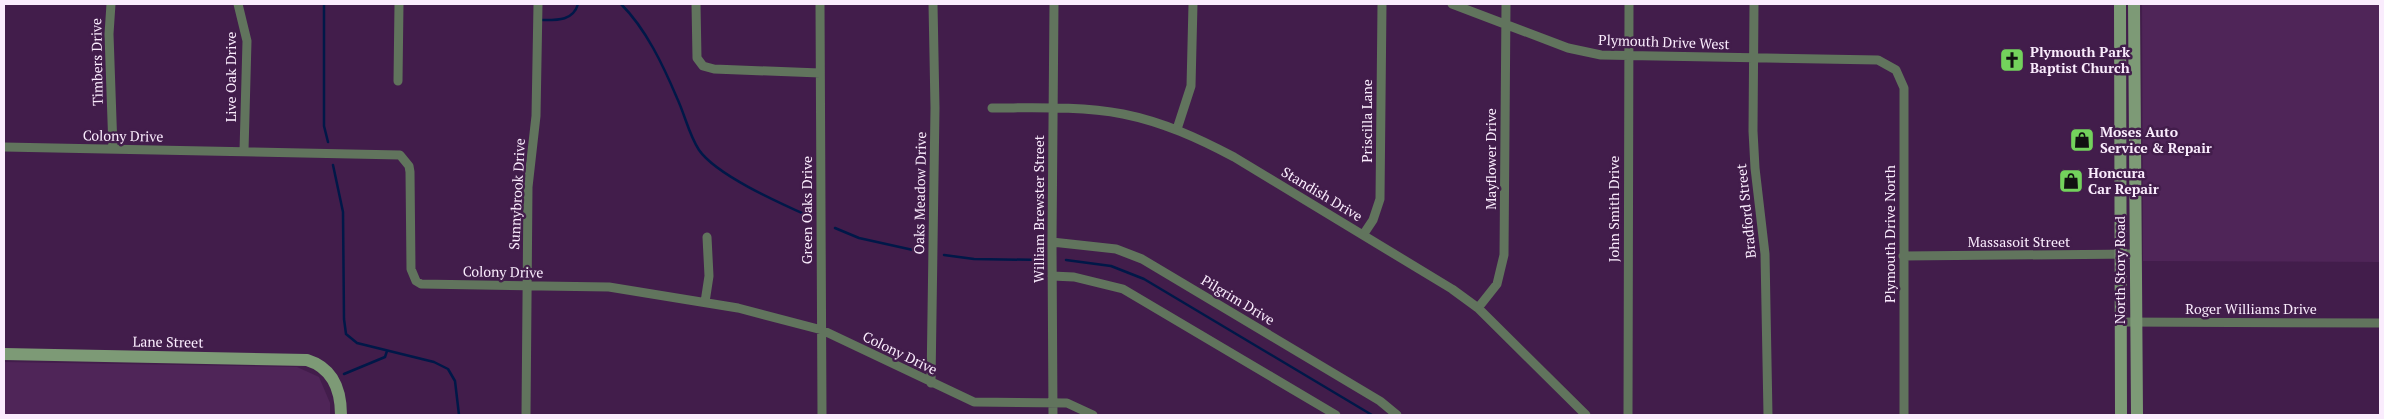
<svg xmlns="http://www.w3.org/2000/svg" width="2384" height="419" font-family="'PT Serif',serif">
	<rect width="100%" height="100%" fill="#421d4b"/>
	<!-- built -->
	<path fill="#4f2558" d="M 2142,4 L 2380,4 L 2380,262 L 2143,261 Z
		M 4,362 L 297,367 L 319,377 L 330,403 L 330,415 L 4,415 Z"/>
	<g fill="none" stroke-linecap="round" stroke-linejoin="round">
		<!-- stream -->
		<path stroke="#001848" stroke-width="2.5" d="M 324,4 L 324,126 L 328,142
			M 621,4 C 646,29 663,65 677,98 C 685,115 689,135 699,150 C 717,176 784,205 813,218
			M 539,20 C 555,20 573,22 578,4
			M 333,165 L 343,212 L 344,319 L 346,334 L 357,343 L 434,362 L 448,369 L 455,381 L 459,415
			M 835,228 L 859,238 L 922,252
			M 944,255 L 974,259 L 1044,260
			M 1066,260 L 1111,266 L 1144,279 L 1372,415
			M 344,374 L 385,357 L 387,351"/>
		<!-- street -->
		<path stroke="#61745d" stroke-width="9" d="M 111,4 L 109,34 L 113,149
			M 238,4 L 247,41 L 244,151
			M 696,4 L 697,58 L 703,66 L 714,69 L 820,73
			M 820,4 L 822,415
			M 1452,4 L 1568,48 L 1601,55 L 1878,60 L 1896,70 L 1904,88 L 1904,415
			M 1754,4 L 1753,131 L 1755,168 L 1765,254 L 1768,415
			M 398,81 L 399,4
			M 992,108 C 1035,108 1080,106 1123,114 C 1163,122 1198,138 1234,157 L 1452,289 L 1478,308 L 1586,415
			M 1177,129 L 1191,86 L 1193,4
			M 4,147 L 400,155 L 409,166 L 410,172 L 411,269 L 416,281 L 421,284 L 609,287 L 738,308 L 822,330 L 974,402 L 1067,403 L 1093,415
			M 1363,235 L 1373,220 L 1380,199 L 1382,4
			M 1052,242 L 1116,249 L 1142,259 L 1380,401 L 1397,415
			M 1903,256 L 2135,254
			M 1052,276 L 1074,277 L 1123,289 L 1336,415
			M 705,302 L 709,276 L 707,237
			M 1478,308 L 1497,284 L 1504,255 L 1506,4
			M 2121,322 L 2380,323
			M 931,383 L 935,108 L 933,4
			M 526,415 L 528,187 L 536,116 L 538,4
			M 1053,415 L 1052,242 L 1054,4
			M 1628,415 L 1629,4"/>
		<!-- secondary -->
		<path stroke="#7d9a76" stroke-width="12" d="M 2120,4 L 2121,415
			M 2134,4 L 2137,415
			M 4,354 L 307,360 C 333,368 341,390 341,415"/>
	</g>
	<!-- icons -->
	<defs>
		<symbol id="church-square" viewBox="-11 -11 22 22"><rect x="-9" y="-9" width="18" height="18" rx="4" fill="#73d25c" stroke="#421d4b"/><path d="M-1.2-6h2.4v3.5h3.3v2.4h-3.3V6h-2.4V-.1h-3.3v-2.4h3.3Z" fill="#111"/></symbol>
		<symbol id="shop-square" viewBox="-11 -11 22 22"><rect x="-9" y="-9" width="18" height="18" rx="4" fill="#73d25c" stroke="#421d4b"/><path d="M-5-2.5h2.3a2.7 3.5 0 0 1 5.4 0H5L5.5 6h-11ZM-1.5-2.5h3a1.5 2.3 0 0 0-3 0Z" fill="#111"/></symbol>
	</defs>
	<g fill-rule="evenodd">
		<use href="#church-square" x="1998" y="46" width="28" height="28"/>
		<use href="#shop-square" x="2068" y="126" width="28" height="28"/>
		<use href="#shop-square" x="2057" y="167" width="28" height="28"/>
	</g>
	<g text-anchor="middle" stroke-width="5" stroke-linejoin="round" paint-order="stroke">
		<!-- street labels -->
		<g font-size="14" fill="#faecfd" stroke="#421d4b">
			<text transform="translate(1664 42) rotate(2)" y="5">Plymouth Drive West</text>
			<text transform="translate(97 62) rotate(-91)" y="5">Timbers Drive</text>
			<text transform="translate(231 77) rotate(-90)" y="5">Live Oak Drive</text>
			<text transform="translate(1367 121) rotate(-90)" y="5">Priscilla Lane</text>
			<text transform="translate(123 136) rotate(1)" y="5">Colony Drive</text>
			<text transform="translate(1491 159) rotate(-90)" y="5">Mayflower Drive</text>
			<text transform="translate(920 193) rotate(-89)" y="5">Oaks Meadow Drive</text>
			<text transform="translate(517 194) rotate(-87)" y="5">Sunnybrook Drive</text>
			<text transform="translate(1322 194) rotate(31)" y="5">Standish Drive</text>
			<text transform="translate(1039 209) rotate(-90)" y="5">William Brewster Street</text>
			<text transform="translate(1614 209) rotate(-90)" y="5">John Smith Drive</text>
			<text transform="translate(807 210) rotate(-90)" y="5">Green Oaks Drive</text>
			<text transform="translate(1746 211) rotate(-96)" y="5">Bradford Street</text>
			<text transform="translate(1890 234) rotate(-90)" y="5">Plymouth Drive North</text>
			<text x="2019" y="247">Massasoit Street</text>
			<text transform="translate(2120 270) rotate(-90)" y="5">North Story Road</text>
			<text transform="translate(503 272) rotate(1)" y="5">Colony Drive</text>
			<text transform="translate(1238 300) rotate(31)" y="5">Pilgrim Drive</text>
			<text x="2251" y="314">Roger Williams Drive</text>
			<text transform="translate(168 342) rotate(1)" y="5">Lane Street</text>
			<text transform="translate(900 353) rotate(26)" y="5">Colony Drive</text>
		</g>
		<!-- poi labels -->
		<g font-size="14" font-weight="bold" fill="#faecfd" stroke="#421d4b" text-anchor="start">
			<text x="2030" y="57">Plymouth Park<tspan x="2030" dy="16">Baptist Church</tspan></text>
			<text x="2100" y="137">Moses Auto<tspan x="2100" dy="16">Service &amp; Repair</tspan></text>
			<text x="2088" y="178">Honcura<tspan x="2088" dy="16">Car Repair</tspan></text>
		</g>
	</g>
	<!-- border -->
	<rect width="2384" height="419" fill="none" stroke="#faecfd" stroke-width="10"/>
</svg>
